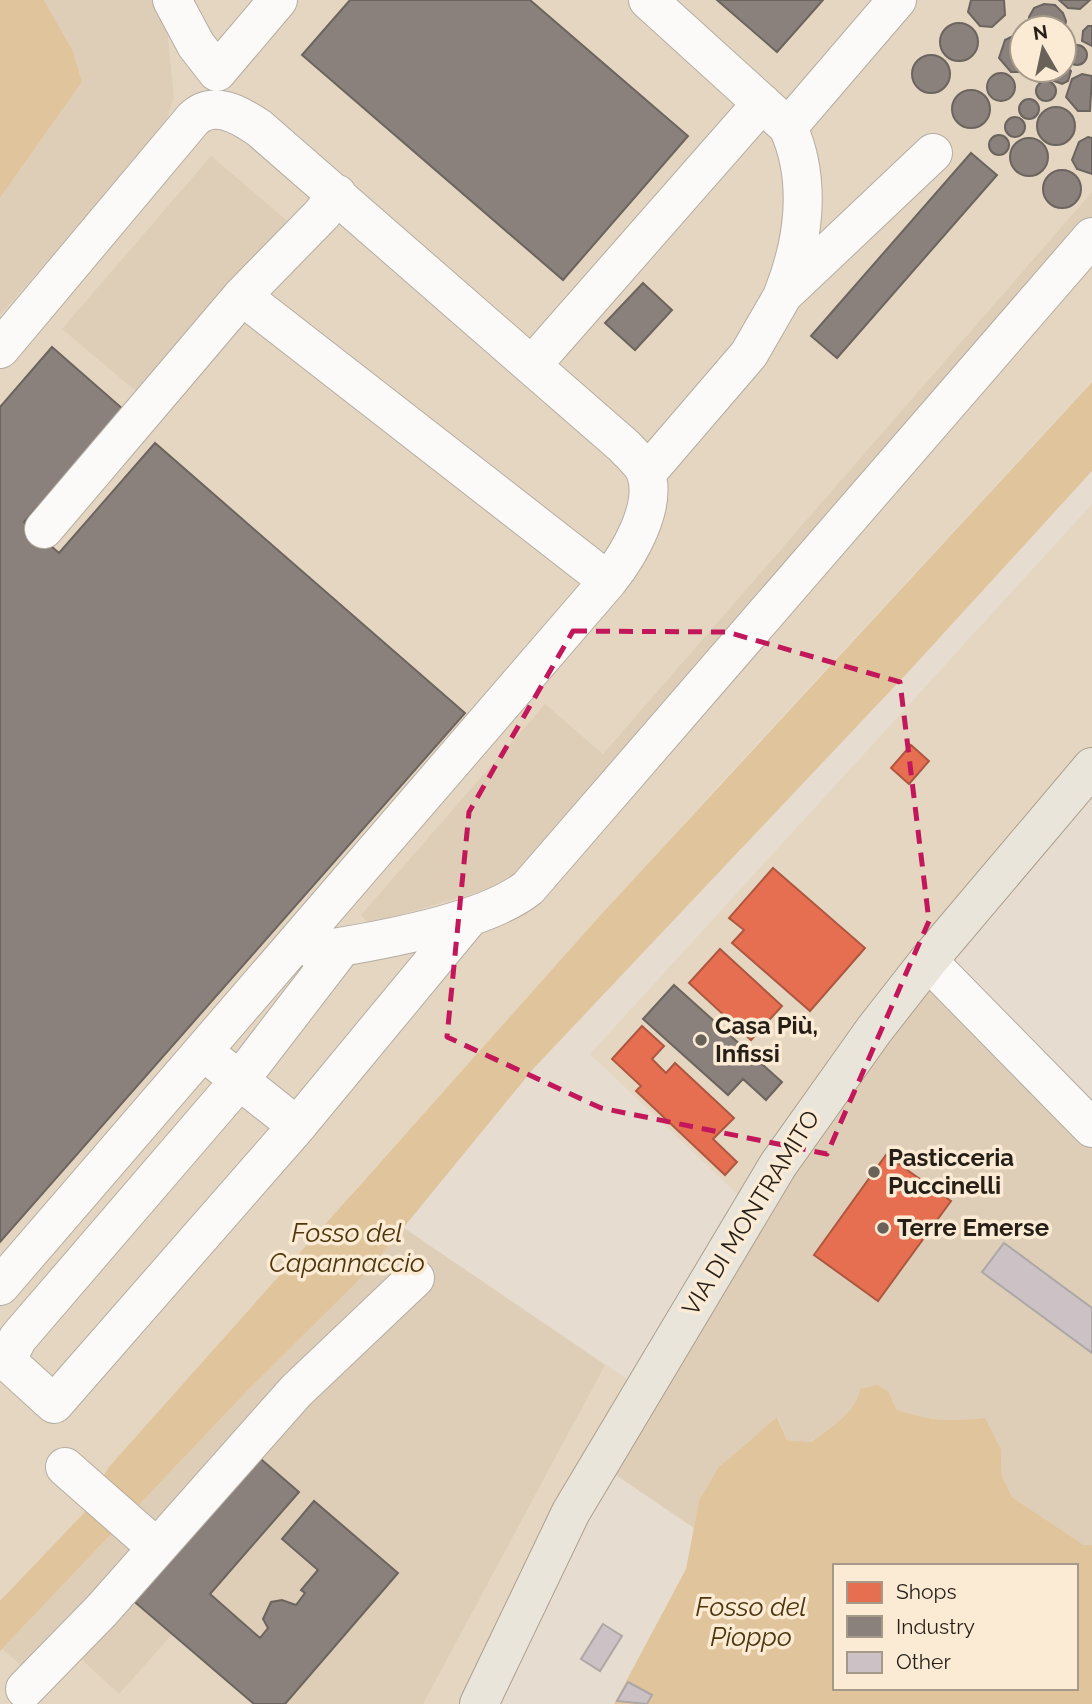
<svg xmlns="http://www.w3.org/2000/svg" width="1092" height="1704" font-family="Raleway,sans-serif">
	<rect width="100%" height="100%" fill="#e6ddd0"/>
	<!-- built -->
	<path fill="#e5d6c1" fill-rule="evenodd" d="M 155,0 L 1092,0 L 1092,381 L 709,796 L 352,1193 L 642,1389 L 479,1704 L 0,1704 L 0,315 L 163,130 ZM 1022,28 L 1064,28 L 1064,70 L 1022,70 Z
		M 1092,504 L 1092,767 L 752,1208 L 590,1054 Z"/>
	<!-- green -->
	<path fill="#deceb7" d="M 44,0 L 155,0 L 167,28 L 174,97 L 163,130 L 0,315 L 0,198 L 82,82 L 73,51 Z
		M 211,156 L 292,225 L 143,397 L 62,329 Z
		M 1092,192 L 1092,219 L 515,881 L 369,924 L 361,915 L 545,704 L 603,754 Z
		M 928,961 L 1092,1128 L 1092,1545 L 1084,1545 L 1012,1497 L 1002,1476 L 1001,1449 L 985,1419 C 953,1422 926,1421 896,1409 L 889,1392 L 860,1389 C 856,1413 829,1428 810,1442 L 787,1440 L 778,1417 C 735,1454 704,1470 694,1528 L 598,1463 Z
		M 404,1228 L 605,1365 L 423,1704 L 285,1704 L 397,1573 L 314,1502 L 282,1539 L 318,1570 L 301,1590 L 305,1593 L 296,1605 L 282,1600 L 271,1602 L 263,1618 L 268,1628 L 260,1638 L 210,1594 L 299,1492 L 119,1694 L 67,1646 L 23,1667 L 2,1649 L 253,1385 L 368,1271 Z"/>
	<!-- water -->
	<path fill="#e0c49c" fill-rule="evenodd" d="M 0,0 L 44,0 L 73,51 L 82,82 L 0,198 Z
		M 1092,382 L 1092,471 L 911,669 L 534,1068 L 368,1271 L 249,1389 L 0,1651 L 0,1601 L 84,1513 L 108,1468 L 598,918 Z
		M 877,1385 L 889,1392 L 896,1409 C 926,1421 953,1422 985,1418 L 1001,1449 L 1002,1476 L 1012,1497 L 1084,1545 L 1092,1545 L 1092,1704 L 614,1704 L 686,1569 L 699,1501 L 718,1468 L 777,1417 L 787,1440 L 811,1442 C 829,1428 856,1413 860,1389 ZM 835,1566 L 1076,1566 L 1076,1688 L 835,1688 Z"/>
	<!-- shops -->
	<path fill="#e76f51" stroke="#ad5740" stroke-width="2" d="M 911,745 L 929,761 L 909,784 L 891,768 Z
		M 773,868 L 865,948 L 810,1011 L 732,943 L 744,930 L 729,918 Z
		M 720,949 L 782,1006 L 751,1040 L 689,983 Z
		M 642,1026 L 664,1046 L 652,1059 L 666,1073 L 675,1063 L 734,1118 L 713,1139 L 737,1162 L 725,1175 L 636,1091 L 641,1086 L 612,1059 Z
		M 886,1155 L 951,1201 L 878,1301 L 814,1255 Z"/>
	<!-- industry -->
	<path fill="#8a817c" stroke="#6c645e" stroke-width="2" d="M 350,0 L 530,0 L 688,136 L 563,280 L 302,55 Z
		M 717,0 L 823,0 L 777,52 Z
		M 971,0 L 1004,0 L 1005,15 L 992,27 L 980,26 L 968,12 Z
		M 1059,0 L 1090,0 L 1080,9 L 1068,8 Z
		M 1044,4 L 1055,5 L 1063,13 L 1066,21 L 1064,31 L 1064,28 L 1029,28 L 1029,17 L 1034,8 Z
		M940 42a19 19 0 1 1 38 0a19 19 0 1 1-38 0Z
		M 1088,26 L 1092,26 L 1092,46 L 1082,41 L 1083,31 Z
		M 1015,35 L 1022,36 L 1022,70 L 1028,70 L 1023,72 L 1011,72 L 999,58 L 1005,40 Z
		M1067 55a10 10 0 1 1 20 0a10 10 0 1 1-20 0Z
		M912 74a19 19 0 1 1 38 0a19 19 0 1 1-38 0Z
		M 1064,64 L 1071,71 L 1068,81 L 1062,84 L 1054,81 L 1051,70 L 1064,70 Z
		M987 87a14 14 0 1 1 28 0a14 14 0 1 1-28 0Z
		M 1082,74 L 1092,76 L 1090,111 L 1078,111 L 1066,97 L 1072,79 Z
		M1036 91a10 10 0 1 1 20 0a10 10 0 1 1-20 0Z
		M952 109a19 19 0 1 1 38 0a19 19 0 1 1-38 0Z
		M1019 109a10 10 0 1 1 20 0a10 10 0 1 1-20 0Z
		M1037 126a19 19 0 1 1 38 0a19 19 0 1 1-38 0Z
		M1005 127a10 10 0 1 1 20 0a10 10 0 1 1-20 0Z
		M989 145a10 10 0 1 1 20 0a10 10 0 1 1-20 0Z
		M 1088,137 L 1092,138 L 1092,174 L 1077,169 L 1072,160 L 1079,142 Z
		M1010 157a19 19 0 1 1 38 0a19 19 0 1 1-38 0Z
		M 971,153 L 997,175 L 837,358 L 811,336 Z
		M1043 189a19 19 0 1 1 38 0a19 19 0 1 1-38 0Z
		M 643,283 L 672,310 L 635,350 L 605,323 Z
		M 52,347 L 124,410 L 24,522 L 59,553 L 155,443 L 465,713 L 0,1242 L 0,407 Z
		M 674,985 L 782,1082 L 766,1100 L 743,1079 L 728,1095 L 643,1019 Z
		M 255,1454 L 299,1492 L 210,1594 L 260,1638 L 268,1628 L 263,1619 L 271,1602 L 282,1600 L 296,1605 L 305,1593 L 301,1590 L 318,1570 L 282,1539 L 314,1501 L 398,1573 L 285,1704 L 254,1704 L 130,1598 Z"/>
	<!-- building -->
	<path fill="#ccc2c5" stroke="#ada7a5" stroke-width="2" d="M 1004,1243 L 1092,1308 L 1092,1353 L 982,1272 Z
		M 603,1624 L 622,1636 L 600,1671 L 581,1659 Z
		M 628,1682 L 652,1695 L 647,1704 L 617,1701 Z"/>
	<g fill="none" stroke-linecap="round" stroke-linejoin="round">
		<defs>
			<path id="minor" d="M 172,0 L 196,45 L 217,72 L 278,0
				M 648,0 L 788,127 C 812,180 804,241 783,294
				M 788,127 L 897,0
				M 242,296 L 608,581
				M 0,349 L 193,119 C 213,99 240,115 259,128 L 624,446 C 631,454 641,462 645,471 C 659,505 628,556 608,581 L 0,1286
				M 533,364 L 762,103
				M 646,474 L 749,354 L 783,295 L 933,153
				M 44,529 L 242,296 L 322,214 L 337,194
				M 342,947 L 239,1081 L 18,1338 L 10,1353 L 9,1363 L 54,1404 L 297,1126 L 469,918
				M 315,951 C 373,942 484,923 528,888 L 1092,237
				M 928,961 L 1092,1128
				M 219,1064 L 297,1126
				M 65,1467 L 157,1548
				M 25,1689 L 102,1610 L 296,1391 L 415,1278"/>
			<path id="major" d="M 479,1704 L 571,1512 L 778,1165 L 874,1030 L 928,961 L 1092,767"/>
		</defs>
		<!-- minor casing -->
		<use href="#minor" stroke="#b4ada3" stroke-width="40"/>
		<!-- major casing -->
		<use href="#major" stroke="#ab9f8c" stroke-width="40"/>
		<!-- minor -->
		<use href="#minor" stroke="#fbfaf8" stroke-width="38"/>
		<!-- major -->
		<use href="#major" stroke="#eae5db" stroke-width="38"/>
	</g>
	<!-- marked area -->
	<path fill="none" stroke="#c2185b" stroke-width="5" stroke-dasharray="14 9" stroke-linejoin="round" d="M 573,631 L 727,632 L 900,682 L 929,921 L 827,1154 L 601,1108 L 447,1037 L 469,812 Z"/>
	<!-- markers -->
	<g fill="#696258" stroke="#fbebd5" stroke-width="2.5">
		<circle cx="701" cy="1040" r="7"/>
		<circle cx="874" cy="1172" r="7"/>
		<circle cx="883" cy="1228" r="7"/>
	</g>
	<g text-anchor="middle" stroke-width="7" stroke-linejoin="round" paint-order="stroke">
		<!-- poi labels -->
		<g font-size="24" font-weight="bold" fill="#251f17" stroke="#fbebd5" text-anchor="start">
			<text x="715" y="1034">Casa Più,<tspan x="715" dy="28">Infissi</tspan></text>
			<text x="888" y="1166">Pasticceria<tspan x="888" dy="28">Puccinelli</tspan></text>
			<text x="897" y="1236">Terre Emerse</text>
		</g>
		<!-- street labels -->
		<g font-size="24" fill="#251f17" stroke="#fbebd5">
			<text transform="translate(751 1213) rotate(-58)" y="8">VIA DI MONTRAMITO</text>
		</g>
		<!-- water labels -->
		<g font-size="26" font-style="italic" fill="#4d350c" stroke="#fbebd5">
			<text x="347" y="1242">Fosso del<tspan x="347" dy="30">Capannaccio</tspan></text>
			<text x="751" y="1616">Fosso del<tspan x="751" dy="30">Pioppo</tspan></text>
		</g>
	</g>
	<!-- legend -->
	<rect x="833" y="1564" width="245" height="126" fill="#fbebd5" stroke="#a59989" stroke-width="2"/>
	<rect x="847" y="1582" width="35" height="21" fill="#e76f51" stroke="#a59989" stroke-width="2"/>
	<text x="896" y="1599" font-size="21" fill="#251f17">Shops</text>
	<rect x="847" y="1616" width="35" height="21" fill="#8a817c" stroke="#a59989" stroke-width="2"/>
	<text x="896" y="1634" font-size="21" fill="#251f17">Industry</text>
	<rect x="847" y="1652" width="35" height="21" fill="#ccc2c5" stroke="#a59989" stroke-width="2"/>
	<text x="896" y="1669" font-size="21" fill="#251f17">Other</text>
	<!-- north arrow -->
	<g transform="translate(1043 49) rotate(351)"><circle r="33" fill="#fbebd5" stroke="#a59989" stroke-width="2"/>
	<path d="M0-5L12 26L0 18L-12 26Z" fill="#696258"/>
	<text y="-10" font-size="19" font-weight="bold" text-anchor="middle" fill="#251f17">N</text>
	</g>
</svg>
